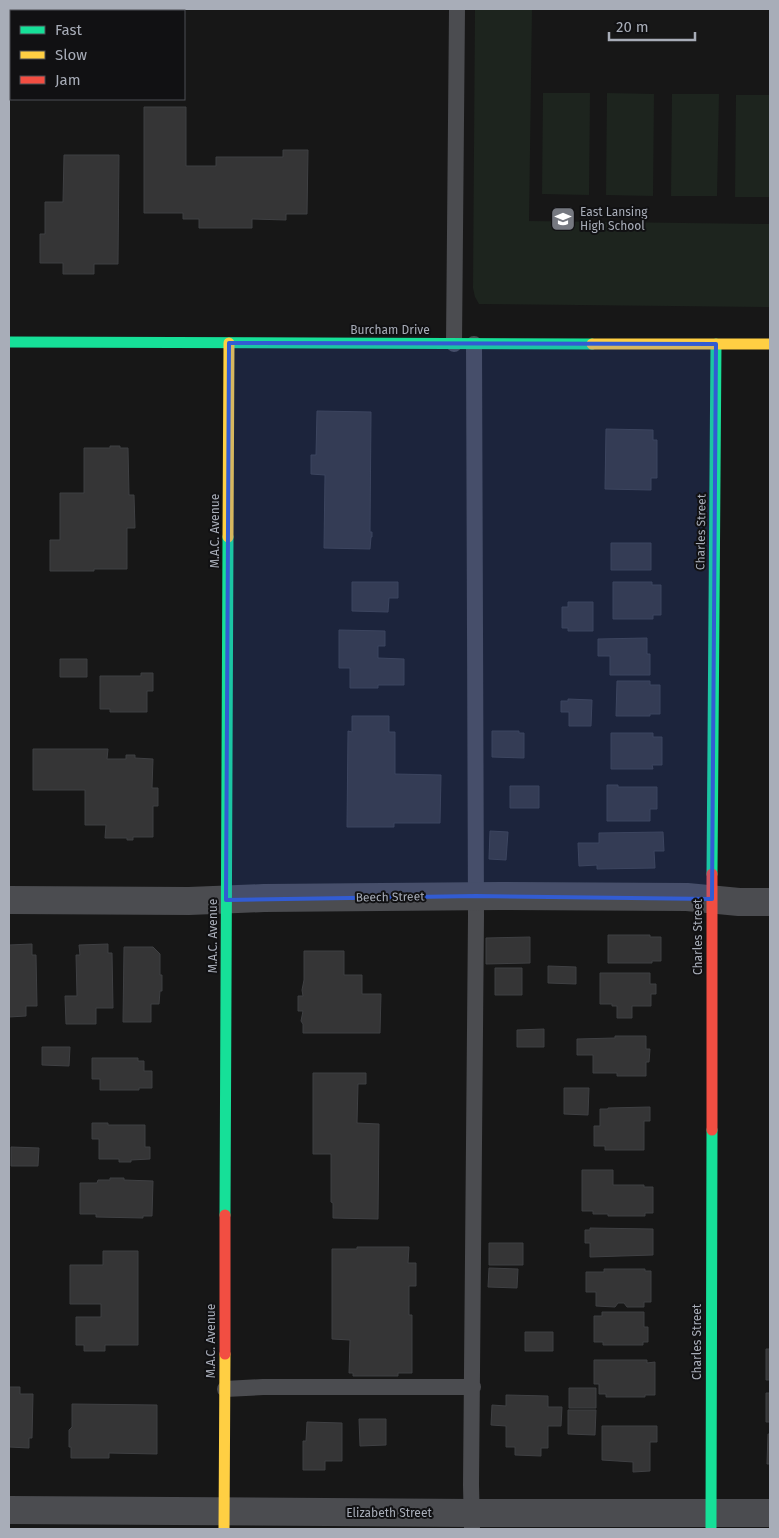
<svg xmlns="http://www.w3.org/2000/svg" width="779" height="1538" font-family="'Fira Sans',sans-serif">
	<rect width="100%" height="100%" fill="#171717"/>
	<!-- green -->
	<path fill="#1d241e" d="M 475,9 L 532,9 L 529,221 L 770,224 L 770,307 L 479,304 L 475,297 L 473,288 Z
		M 543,93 L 590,93 L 589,195 L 542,194 Z
		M 607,93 L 654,94 L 653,196 L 606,195 Z
		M 672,94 L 719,94 L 717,196 L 671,196 Z
		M 736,95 L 770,95 L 770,197 L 735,197 Z"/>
	<!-- building -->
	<path fill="#353536" stroke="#3f4043" d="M 144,107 L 186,107 L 186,166 L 216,166 L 216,157 L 283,157 L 283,150 L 308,150 L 307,214 L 286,214 L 286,220 L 252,219 L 252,228 L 199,228 L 199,219 L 183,219 L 183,213 L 144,213 Z
		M 64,155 L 119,155 L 118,264 L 94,264 L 94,274 L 63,274 L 63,263 L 40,263 L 40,234 L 45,234 L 45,202 L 63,202 Z
		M 317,411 L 371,412 L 370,532 L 372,532 L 372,537 L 371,537 L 370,549 L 324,548 L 325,475 L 311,474 L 311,455 L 316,455 Z
		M 606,429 L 653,430 L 653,440 L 657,440 L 657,478 L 651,478 L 651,490 L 605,489 Z
		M 110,446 L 120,446 L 120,448 L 128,448 L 129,495 L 134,495 L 135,528 L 127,528 L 127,569 L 94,569 L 94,571 L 50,571 L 50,540 L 60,540 L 60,493 L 84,493 L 84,448 L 110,448 Z
		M 611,543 L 651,543 L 651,570 L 611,570 Z
		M 352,582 L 398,582 L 398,598 L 389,598 L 388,612 L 352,611 Z
		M 613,582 L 652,582 L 652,585 L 661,585 L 661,615 L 653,615 L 653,619 L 613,619 Z
		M 568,602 L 593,602 L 593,631 L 568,631 L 568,628 L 562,628 L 562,607 L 568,607 Z
		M 339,630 L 385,631 L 385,646 L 378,646 L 378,658 L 404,659 L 404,685 L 378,685 L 378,688 L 350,688 L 350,668 L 339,668 Z
		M 647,638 L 647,654 L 650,654 L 650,675 L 610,675 L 610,656 L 598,656 L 598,639 Z
		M 60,659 L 87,659 L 87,677 L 60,677 Z
		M 141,673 L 153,673 L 153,691 L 147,691 L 147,712 L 110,712 L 110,709 L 100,709 L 100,676 L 141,676 Z
		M 617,681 L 650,681 L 650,685 L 660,685 L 660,714 L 650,714 L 650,716 L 616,716 Z
		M 568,699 L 592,700 L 591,726 L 569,726 L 569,712 L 561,712 L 561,701 L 568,701 Z
		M 352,716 L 389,716 L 389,732 L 395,732 L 395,774 L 441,775 L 440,823 L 394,823 L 394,827 L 347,827 L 348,731 L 352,732 Z
		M 492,731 L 519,731 L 519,733 L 524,733 L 524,758 L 492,757 Z
		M 611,733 L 653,733 L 653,737 L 662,737 L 662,765 L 652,765 L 653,769 L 611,769 Z
		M 33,749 L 108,749 L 107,759 L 126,759 L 126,755 L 135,755 L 135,758 L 153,759 L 152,788 L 158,788 L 158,806 L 153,806 L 153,837 L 133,837 L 133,840 L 127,840 L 127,838 L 105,838 L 106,825 L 85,825 L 85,790 L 33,790 Z
		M 607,785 L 618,785 L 618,787 L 657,787 L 657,809 L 650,809 L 650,821 L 607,821 Z
		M 510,786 L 539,786 L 539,808 L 510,808 Z
		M 490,831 L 508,832 L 506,860 L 489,859 Z
		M 663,832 L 664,851 L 654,851 L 655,868 L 597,869 L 597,865 L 579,866 L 578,843 L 599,843 L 599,833 Z
		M 608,935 L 650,935 L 650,937 L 661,937 L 661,961 L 652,961 L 652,963 L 608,963 Z
		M 530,937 L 530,963 L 486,964 L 486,938 Z
		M 32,944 L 32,955 L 36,955 L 37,1006 L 26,1006 L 26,1016 L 9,1017 L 9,945 Z
		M 108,944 L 108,953 L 112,953 L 113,1008 L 96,1008 L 96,1024 L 66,1024 L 65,996 L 77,996 L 76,955 L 80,955 L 79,945 Z
		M 124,947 L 153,947 L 160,954 L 160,975 L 162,975 L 162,991 L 160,991 L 159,1004 L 151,1004 L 151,1022 L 123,1022 Z
		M 304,951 L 344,951 L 344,975 L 362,975 L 362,994 L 381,994 L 380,1033 L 303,1033 L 303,1024 L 301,1021 L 303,1011 L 298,1011 L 298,996 L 303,996 L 302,990 L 304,980 Z
		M 548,966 L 576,967 L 576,984 L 548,983 Z
		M 495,968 L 522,968 L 522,995 L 495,995 Z
		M 600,973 L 650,973 L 650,984 L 656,984 L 656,994 L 651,994 L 651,1006 L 632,1006 L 632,1018 L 617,1018 L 617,1006 L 612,1006 L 612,1004 L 600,1004 Z
		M 544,1029 L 544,1047 L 517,1047 L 517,1030 Z
		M 615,1036 L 646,1036 L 646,1049 L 650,1049 L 649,1062 L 646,1062 L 646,1076 L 617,1076 L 617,1073 L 593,1073 L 593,1055 L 577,1055 L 577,1039 L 615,1038 Z
		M 42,1047 L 70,1047 L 69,1066 L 42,1065 Z
		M 92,1058 L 138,1058 L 138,1061 L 144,1061 L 144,1071 L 152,1071 L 152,1088 L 139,1088 L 139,1090 L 100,1090 L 100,1079 L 92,1079 Z
		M 313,1073 L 366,1073 L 366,1084 L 358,1084 L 357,1123 L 379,1124 L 378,1219 L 333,1218 L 333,1203 L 331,1202 L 331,1154 L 313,1154 Z
		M 564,1088 L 589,1088 L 588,1115 L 564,1114 Z
		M 650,1107 L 650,1121 L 644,1121 L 644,1150 L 605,1150 L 605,1146 L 594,1146 L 594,1126 L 600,1126 L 600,1109 L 608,1109 L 608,1108 Z
		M 92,1123 L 108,1123 L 108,1125 L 145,1125 L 145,1147 L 150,1147 L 150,1159 L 131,1160 L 131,1162 L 119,1162 L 119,1159 L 99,1159 L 99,1139 L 92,1139 Z
		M 11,1147 L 39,1148 L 38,1166 L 11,1166 Z
		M 582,1170 L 613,1170 L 613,1185 L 644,1185 L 644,1187 L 653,1187 L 653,1213 L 645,1213 L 645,1216 L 608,1216 L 608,1214 L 593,1214 L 593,1211 L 582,1211 Z
		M 110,1178 L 124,1178 L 124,1180 L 153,1181 L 152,1216 L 143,1216 L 143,1218 L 96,1217 L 96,1214 L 80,1214 L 80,1183 L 97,1183 L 98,1180 L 110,1180 Z
		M 590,1228 L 653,1229 L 653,1255 L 590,1257 L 590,1243 L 585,1243 L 585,1230 L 590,1230 Z
		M 489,1243 L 523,1243 L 523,1265 L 489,1265 Z
		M 357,1247 L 409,1247 L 408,1263 L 416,1263 L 416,1286 L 409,1286 L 409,1315 L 412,1315 L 412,1373 L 398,1373 L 398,1376 L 353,1376 L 353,1373 L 349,1373 L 350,1340 L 332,1339 L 332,1249 L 357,1249 Z
		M 103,1251 L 138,1251 L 138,1345 L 105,1345 L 105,1351 L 84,1351 L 84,1345 L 76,1345 L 76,1317 L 101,1317 L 101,1304 L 70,1304 L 70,1265 L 103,1265 Z
		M 489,1268 L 518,1269 L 517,1288 L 488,1287 Z
		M 604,1269 L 645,1269 L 645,1271 L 651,1271 L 651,1302 L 644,1302 L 644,1307 L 627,1307 L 624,1303 L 618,1303 L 615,1307 L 596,1306 L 596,1292 L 586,1292 L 586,1272 L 604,1272 Z
		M 602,1312 L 644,1312 L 644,1327 L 648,1327 L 648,1342 L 643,1342 L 643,1345 L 603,1345 L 603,1342 L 594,1342 L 594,1316 L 602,1316 Z
		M 525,1332 L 553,1332 L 553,1351 L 525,1351 Z
		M 766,1349 L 770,1349 L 770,1380 L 766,1380 Z
		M 594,1360 L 647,1360 L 647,1363 L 655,1362 L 655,1395 L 645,1395 L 645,1397 L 606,1397 L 606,1394 L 599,1394 L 599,1384 L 594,1384 Z
		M 9,1387 L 20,1387 L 20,1394 L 33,1394 L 32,1438 L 29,1438 L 29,1448 L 9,1447 Z
		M 569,1388 L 596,1388 L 596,1408 L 569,1408 Z
		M 766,1393 L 770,1393 L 770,1422 L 766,1422 Z
		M 506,1395 L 548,1396 L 548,1407 L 562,1407 L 561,1426 L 548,1426 L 548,1448 L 541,1448 L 541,1456 L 515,1455 L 515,1447 L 506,1447 L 506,1426 L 491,1425 L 492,1405 L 506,1406 Z
		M 72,1404 L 157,1405 L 157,1454 L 109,1453 L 109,1458 L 71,1458 L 71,1447 L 69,1447 L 69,1430 L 72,1427 Z
		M 568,1410 L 596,1410 L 595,1435 L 568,1434 Z
		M 359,1419 L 386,1419 L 386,1445 L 360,1446 Z
		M 307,1422 L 342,1423 L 342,1461 L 325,1461 L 325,1470 L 303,1470 L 303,1441 L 306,1441 Z
		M 602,1426 L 657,1426 L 657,1442 L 650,1442 L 650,1471 L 633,1472 L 633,1462 L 602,1460 Z
		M 768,1434 L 770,1434 L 770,1464 L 767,1464 Z"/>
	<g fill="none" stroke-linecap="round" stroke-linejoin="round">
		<!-- lane -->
		<path stroke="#4b4c50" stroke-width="16" d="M 454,344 L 457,9
			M 225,1389 L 263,1387 L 473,1387
			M 472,1529 L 471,1485 L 476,916 L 474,344"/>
		<!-- street -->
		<path stroke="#4b4c50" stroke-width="28" d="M 9,900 L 189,901 L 264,898 L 499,896 L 687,897 L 739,902 L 770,902
			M 9,1510 L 472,1513 L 770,1513"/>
		<!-- fast -->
		<path stroke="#16e098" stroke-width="11" d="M 9,342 L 592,344
			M 712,874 L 716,344
			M 225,1215 L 228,537
			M 711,1529 L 712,1130"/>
		<!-- slow -->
		<path stroke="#ffcf43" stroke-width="11" d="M 592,344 L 770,344
			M 228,537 L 229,343
			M 224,1529 L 225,1354"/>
		<!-- jam -->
		<path stroke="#f24e42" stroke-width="11" d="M 712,1130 L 712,874
			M 225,1354 L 225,1215"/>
	</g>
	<!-- marked area -->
	<path fill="#325cd3" fill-opacity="0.2" stroke="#325cd3" stroke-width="4" stroke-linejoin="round" d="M 229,343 L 716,344 L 712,899 L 476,896 L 226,900 Z"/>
	<!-- icons -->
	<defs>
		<symbol id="school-square" viewBox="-11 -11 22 22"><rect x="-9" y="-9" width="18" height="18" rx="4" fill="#757880" stroke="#111113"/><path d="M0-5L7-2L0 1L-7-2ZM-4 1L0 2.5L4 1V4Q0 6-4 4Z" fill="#fff"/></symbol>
	</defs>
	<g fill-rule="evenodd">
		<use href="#school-square" x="549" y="205" width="28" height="28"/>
	</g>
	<g text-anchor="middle" stroke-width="4" stroke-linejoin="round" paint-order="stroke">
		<!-- poi labels -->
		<g font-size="12" fill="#a8adb8" stroke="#111113" text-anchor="start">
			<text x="580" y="216">East Lansing<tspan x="580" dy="14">High School</tspan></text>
		</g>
		<!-- street labels -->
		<g font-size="12" fill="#a8adb8" stroke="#111113">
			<text x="390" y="334">Burcham Drive</text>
			<text transform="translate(215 531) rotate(-90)" y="4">M.A.C. Avenue</text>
			<text transform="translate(701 532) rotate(-89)" y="4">Charles Street</text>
			<text transform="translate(390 897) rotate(-1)" y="4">Beech Street</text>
			<text transform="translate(213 936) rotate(-90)" y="4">M.A.C. Avenue</text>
			<text transform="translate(698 937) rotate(-90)" y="4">Charles Street</text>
			<text transform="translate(211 1341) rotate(-90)" y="4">M.A.C. Avenue</text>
			<text transform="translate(697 1342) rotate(-90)" y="4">Charles Street</text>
			<text x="389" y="1517">Elizabeth Street</text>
		</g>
	</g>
	<!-- border -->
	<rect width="779" height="1538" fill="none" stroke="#a8adb8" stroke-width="20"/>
	<!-- legend -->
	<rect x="10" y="10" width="175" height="90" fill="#111113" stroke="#4d4f55"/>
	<rect x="20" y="26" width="25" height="8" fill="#16e098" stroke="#4d4f55"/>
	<text x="55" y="35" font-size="15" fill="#a8adb8">Fast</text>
	<rect x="20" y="51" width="25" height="8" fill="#ffcf43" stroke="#4d4f55"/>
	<text x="55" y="60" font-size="15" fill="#a8adb8">Slow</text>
	<rect x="20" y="76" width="25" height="8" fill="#f24e42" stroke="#4d4f55"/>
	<text x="55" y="85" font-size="15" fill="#a8adb8">Jam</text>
	<!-- scale -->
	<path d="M609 32v8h86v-8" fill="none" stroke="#a8adb8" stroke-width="2.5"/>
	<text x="616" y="32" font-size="15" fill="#a8adb8" stroke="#111113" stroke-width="4" paint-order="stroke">20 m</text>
</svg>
